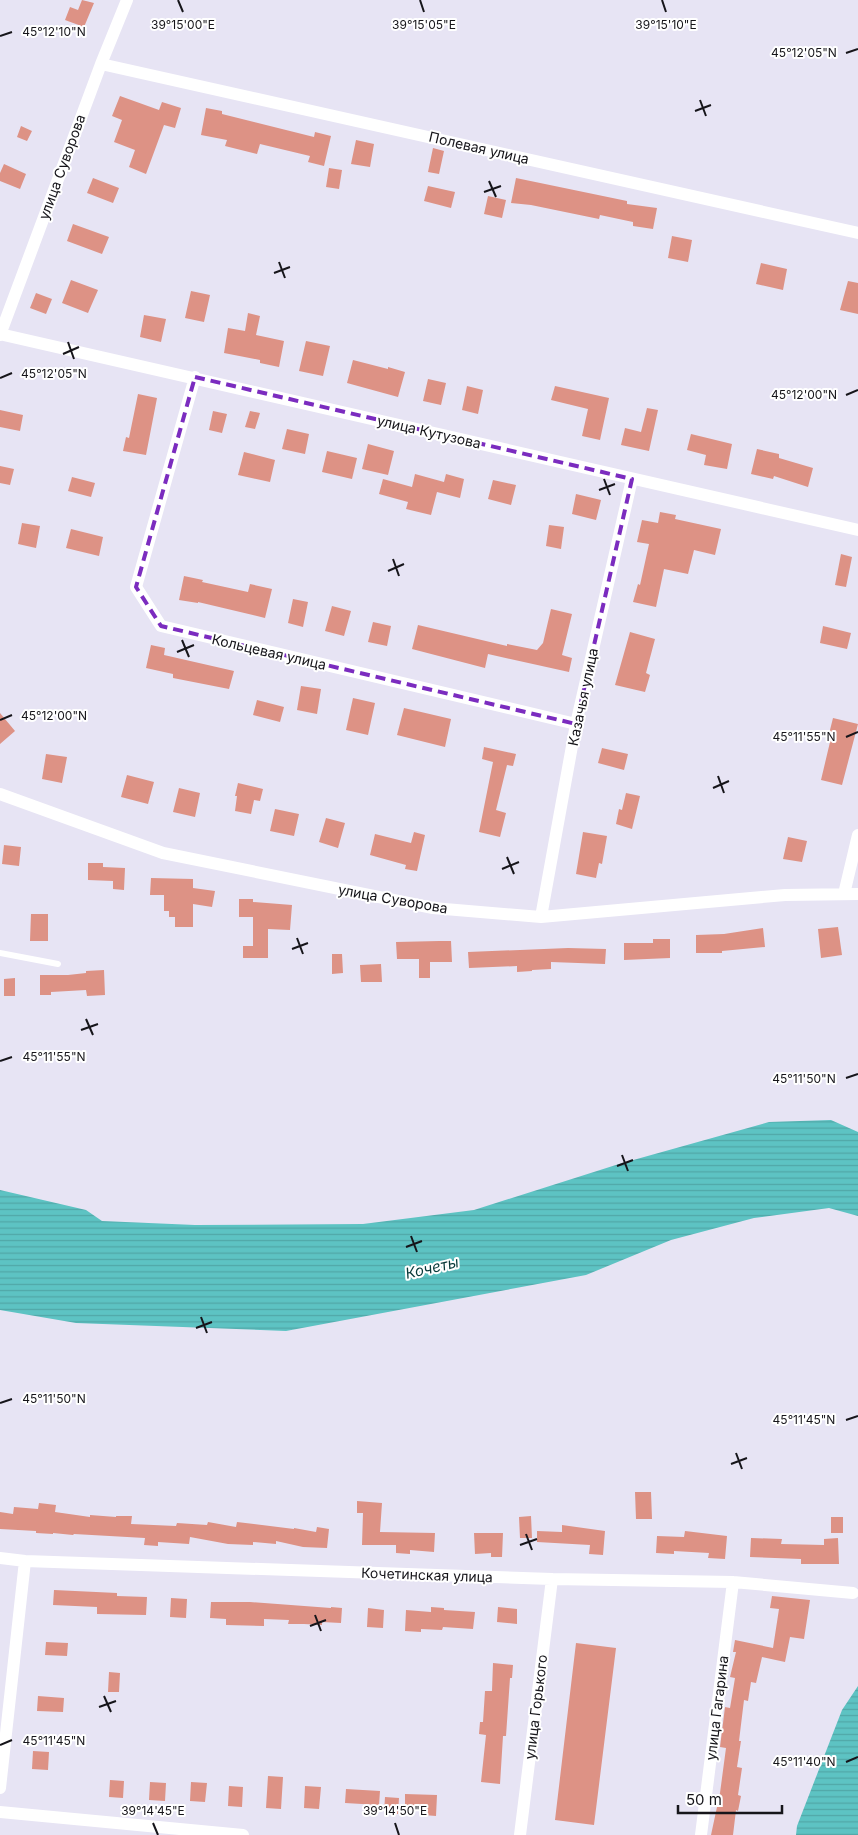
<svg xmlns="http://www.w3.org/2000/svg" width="858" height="1835" font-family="Inter,sans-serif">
	<defs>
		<pattern id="water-rules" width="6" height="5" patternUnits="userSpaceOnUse" patternTransform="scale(1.25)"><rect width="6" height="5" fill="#5dc3c3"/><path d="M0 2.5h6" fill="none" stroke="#50a7a7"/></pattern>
	</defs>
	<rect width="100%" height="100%" fill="#e7e4f4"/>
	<!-- water -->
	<path fill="url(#water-rules)" d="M 831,1120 L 858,1132 L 858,1216 L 829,1208 L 754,1218 L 671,1240 L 586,1275 L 286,1331 L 76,1323 L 0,1310 L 0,1190 L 86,1210 L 102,1221 L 195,1225 L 363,1224 L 474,1210 L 619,1164 L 769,1122 Z
		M 858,1686 L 858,1835 L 796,1835 L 797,1826 L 842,1710 Z"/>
	<!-- building -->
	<path fill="#dd9285" d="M 82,0 L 94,3 L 84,27 L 65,20 L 70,7 L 78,10 Z
		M 120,96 L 159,110 L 162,102 L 181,108 L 175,128 L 164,125 L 146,174 L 129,167 L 135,150 L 114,142 L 122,120 L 112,116 Z
		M 206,108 L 222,111 L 222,114 L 314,137 L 315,132 L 331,136 L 324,166 L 308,162 L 310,156 L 260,144 L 257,154 L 225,146 L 227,140 L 201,135 Z
		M 21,126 L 32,131 L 27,141 L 17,137 Z
		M 356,140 L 374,144 L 370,167 L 351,164 Z
		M 433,148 L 444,151 L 439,174 L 428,172 Z
		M 4,164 L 26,174 L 20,189 L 0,181 L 0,173 Z
		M 329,168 L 342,170 L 339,189 L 326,187 Z
		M 93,178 L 119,188 L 113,203 L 87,193 Z
		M 516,178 L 627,201 L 627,204 L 657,208 L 653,229 L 633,226 L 633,222 L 600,215 L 599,219 L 531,205 L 511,203 Z
		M 428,186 L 455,192 L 451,208 L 424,201 Z
		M 488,196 L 506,200 L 502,218 L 484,214 Z
		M 73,224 L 109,237 L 102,254 L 67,241 Z
		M 672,236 L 692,240 L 688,262 L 668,258 Z
		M 761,263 L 787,269 L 783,290 L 756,284 Z
		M 71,280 L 98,290 L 88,313 L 62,303 Z
		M 848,281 L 858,283 L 858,314 L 840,310 Z
		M 191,291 L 210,295 L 204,322 L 185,318 Z
		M 36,293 L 52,299 L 46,314 L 30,308 Z
		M 248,313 L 260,316 L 256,335 L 284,341 L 279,367 L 260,363 L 260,360 L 224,353 L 228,328 L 245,331 Z
		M 144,315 L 166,319 L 161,342 L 140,337 Z
		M 306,341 L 330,346 L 323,376 L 299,371 Z
		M 353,360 L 388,369 L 388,367 L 405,372 L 398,397 L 347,383 Z
		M 428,379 L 446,383 L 441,405 L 423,401 Z
		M 467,386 L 483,390 L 478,414 L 462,410 Z
		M 555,386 L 609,398 L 600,440 L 582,436 L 588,409 L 551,400 Z
		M 138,394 L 157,398 L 146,455 L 123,451 L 126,437 L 129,438 Z
		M 647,408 L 658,410 L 649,451 L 621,445 L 625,428 L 641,432 Z
		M 0,410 L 23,415 L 20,431 L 0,427 Z
		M 213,411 L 227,414 L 222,433 L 209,430 Z
		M 250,411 L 260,413 L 255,429 L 245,427 Z
		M 287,429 L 309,434 L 305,454 L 282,449 Z
		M 691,434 L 732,444 L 727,469 L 704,465 L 706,455 L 687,450 Z
		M 368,444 L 394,451 L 388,475 L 362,469 Z
		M 757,449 L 779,454 L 779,458 L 813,468 L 808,487 L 774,476 L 773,479 L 751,474 Z
		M 327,451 L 357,458 L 352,479 L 322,472 Z
		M 244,452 L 275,460 L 270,482 L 238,475 Z
		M 0,466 L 14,469 L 10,485 L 0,483 Z
		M 415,474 L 444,482 L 446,474 L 464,479 L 460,498 L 437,492 L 431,515 L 406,509 L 408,502 L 379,494 L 383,479 L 412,487 Z
		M 72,477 L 95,483 L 91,497 L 68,491 Z
		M 493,480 L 516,485 L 511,505 L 488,499 Z
		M 576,494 L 601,500 L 596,520 L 572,514 Z
		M 660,512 L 676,515 L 675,519 L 721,529 L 715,555 L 694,550 L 688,574 L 664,569 L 656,607 L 633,602 L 638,584 L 640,585 L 649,544 L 637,542 L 642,520 L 658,523 Z
		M 22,523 L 40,526 L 36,548 L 18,544 Z
		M 549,525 L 564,527 L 561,549 L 546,546 Z
		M 71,529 L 103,537 L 99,556 L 66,548 Z
		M 841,554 L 852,557 L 846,587 L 835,585 Z
		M 184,576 L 203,580 L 202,582 L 248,592 L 250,584 L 272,589 L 265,618 L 198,602 L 198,603 L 179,600 Z
		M 293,599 L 308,602 L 303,627 L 288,623 Z
		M 332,606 L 351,611 L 344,636 L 325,631 Z
		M 551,609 L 572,614 L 562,655 L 572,658 L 569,672 L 488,654 L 485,668 L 412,649 L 418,625 L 507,646 L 507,644 L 537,650 L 543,643 Z
		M 373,622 L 391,626 L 387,646 L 368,642 Z
		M 823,626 L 851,633 L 847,649 L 820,643 Z
		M 630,632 L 655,639 L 646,673 L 650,675 L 645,692 L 615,685 Z
		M 151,645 L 165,648 L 164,655 L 234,671 L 229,689 L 173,678 L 173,674 L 146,668 Z
		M 301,686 L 321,689 L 317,714 L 297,710 Z
		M 353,698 L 375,703 L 368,735 L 346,730 Z
		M 257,700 L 284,707 L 280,722 L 253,715 Z
		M 404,708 L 451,719 L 445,747 L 397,735 Z
		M 0,713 L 15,731 L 0,744 Z
		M 833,718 L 858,724 L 842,785 L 821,780 L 830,742 L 827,742 Z
		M 484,747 L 516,754 L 513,766 L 507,765 L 496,810 L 506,813 L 500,837 L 479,832 L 493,762 L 482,759 Z
		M 602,748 L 628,754 L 624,770 L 598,763 Z
		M 46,754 L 67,757 L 62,783 L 42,779 Z
		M 127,775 L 154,782 L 148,804 L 121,797 Z
		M 238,783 L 263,789 L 260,801 L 254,800 L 251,814 L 235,811 L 237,796 L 235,796 Z
		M 179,788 L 200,793 L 195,817 L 173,812 Z
		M 626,793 L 640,796 L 632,829 L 616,824 L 619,809 L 622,810 Z
		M 275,809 L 299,814 L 294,836 L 270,831 Z
		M 326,818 L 345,823 L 338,848 L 319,842 Z
		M 414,832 L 425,835 L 417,871 L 405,869 L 406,865 L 370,855 L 375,834 L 411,843 Z
		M 583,832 L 607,836 L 602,864 L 599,863 L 596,878 L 576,874 Z
		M 788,837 L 807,841 L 802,862 L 783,859 Z
		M 4,845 L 21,847 L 19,866 L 2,864 Z
		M 88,863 L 103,863 L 103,867 L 125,868 L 124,890 L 113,889 L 113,881 L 88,880 Z
		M 151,878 L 193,879 L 193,888 L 215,891 L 212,907 L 193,904 L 193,927 L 175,927 L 175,917 L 169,917 L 169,911 L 164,911 L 164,895 L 150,895 Z
		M 239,899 L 253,899 L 253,902 L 292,905 L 290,930 L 268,929 L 268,958 L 243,958 L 243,946 L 253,946 L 253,917 L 239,917 Z
		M 31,914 L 48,914 L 48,941 L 30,941 Z
		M 838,927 L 842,955 L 821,958 L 818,929 Z
		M 763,928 L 765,947 L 722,951 L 722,953 L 696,953 L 696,935 L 724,934 Z
		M 653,939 L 670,939 L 670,958 L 624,960 L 624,943 L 653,943 Z
		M 439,941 L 451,941 L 452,962 L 430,962 L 430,978 L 419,978 L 419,959 L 397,959 L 396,942 Z
		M 568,948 L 606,949 L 605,964 L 551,962 L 551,969 L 532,970 L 532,971 L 517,972 L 517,966 L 469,968 L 468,952 Z
		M 332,954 L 342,954 L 343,973 L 332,974 Z
		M 381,964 L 382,982 L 361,982 L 360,965 Z
		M 104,970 L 105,995 L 87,996 L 86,990 L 51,992 L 51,995 L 40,995 L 40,975 L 68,975 L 86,973 L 86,971 Z
		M 15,978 L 15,996 L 4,996 L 4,979 Z
		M 635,1492 L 651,1492 L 652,1519 L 636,1519 Z
		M 357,1501 L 382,1503 L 380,1532 L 435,1533 L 434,1552 L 410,1550 L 410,1554 L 396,1553 L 396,1545 L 362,1545 L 363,1513 L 357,1513 Z
		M 39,1503 L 56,1505 L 55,1512 L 90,1517 L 90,1515 L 116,1517 L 116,1516 L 132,1516 L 131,1524 L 176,1526 L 177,1523 L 207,1525 L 208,1522 L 236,1527 L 237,1522 L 294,1529 L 294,1528 L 316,1532 L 317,1527 L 329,1529 L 327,1548 L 303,1547 L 276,1541 L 276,1544 L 253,1542 L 253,1545 L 228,1544 L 190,1537 L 189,1544 L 158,1542 L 158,1546 L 144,1545 L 145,1538 L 74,1534 L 73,1535 L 53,1533 L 53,1534 L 36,1533 L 36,1531 L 0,1529 L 0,1512 L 13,1514 L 14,1507 L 38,1509 Z
		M 531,1516 L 532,1538 L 520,1538 L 519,1517 Z
		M 831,1517 L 843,1517 L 843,1533 L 831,1533 Z
		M 562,1525 L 605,1531 L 603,1555 L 589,1554 L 590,1545 L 537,1542 L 537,1531 L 562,1532 Z
		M 685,1531 L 727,1536 L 725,1559 L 708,1558 L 709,1553 L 674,1551 L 674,1554 L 656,1553 L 657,1536 L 684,1537 Z
		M 474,1533 L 503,1533 L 502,1557 L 491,1557 L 491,1553 L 475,1554 Z
		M 751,1538 L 782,1539 L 781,1544 L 824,1545 L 824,1539 L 838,1538 L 839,1564 L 801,1564 L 801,1559 L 750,1557 Z
		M 54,1590 L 117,1593 L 117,1596 L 147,1597 L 146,1615 L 97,1614 L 97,1607 L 53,1605 Z
		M 772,1596 L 810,1600 L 804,1639 L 790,1637 L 785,1662 L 762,1657 L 756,1683 L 751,1682 L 748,1701 L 744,1700 L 739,1741 L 741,1741 L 737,1767 L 742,1768 L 738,1795 L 741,1796 L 738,1811 L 736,1810 L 733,1835 L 711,1835 L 720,1793 L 726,1748 L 720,1747 L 725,1707 L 730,1708 L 735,1678 L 730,1677 L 736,1652 L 733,1652 L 735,1640 L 773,1648 L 779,1609 L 770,1608 Z
		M 171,1598 L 187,1599 L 186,1618 L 170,1617 Z
		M 211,1602 L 250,1602 L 331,1608 L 331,1607 L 342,1608 L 341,1623 L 322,1622 L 322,1625 L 304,1624 L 288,1624 L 289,1620 L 264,1619 L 264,1626 L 226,1625 L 226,1619 L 210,1618 Z
		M 431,1607 L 444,1608 L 444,1610 L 475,1612 L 473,1629 L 443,1627 L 442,1630 L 421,1629 L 421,1632 L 405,1631 L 406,1610 L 431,1612 Z
		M 498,1607 L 517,1609 L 517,1624 L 497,1622 Z
		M 368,1608 L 384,1610 L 383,1628 L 367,1627 Z
		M 46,1642 L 68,1643 L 67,1656 L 45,1655 Z
		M 576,1643 L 616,1648 L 594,1825 L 555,1820 Z
		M 493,1663 L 513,1665 L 512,1678 L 510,1678 L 506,1736 L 503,1736 L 500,1784 L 481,1782 L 486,1735 L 479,1734 L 480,1722 L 483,1722 L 485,1691 L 492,1691 Z
		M 109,1672 L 120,1673 L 119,1692 L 108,1692 Z
		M 38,1696 L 64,1698 L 63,1712 L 37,1711 Z
		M 33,1751 L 49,1752 L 48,1770 L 32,1769 Z
		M 268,1776 L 283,1777 L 281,1809 L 266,1808 Z
		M 110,1780 L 124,1781 L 123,1798 L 109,1797 Z
		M 150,1782 L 166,1783 L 165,1801 L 149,1800 Z
		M 191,1782 L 207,1783 L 205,1802 L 190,1801 Z
		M 229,1786 L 243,1787 L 242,1807 L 228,1806 Z
		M 305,1786 L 321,1787 L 319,1809 L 304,1808 Z
		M 346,1789 L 380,1791 L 379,1805 L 345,1803 Z
		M 405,1794 L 437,1795 L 436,1816 L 424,1815 L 425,1807 L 405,1806 Z
		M 385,1797 L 399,1798 L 398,1814 L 384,1813 Z"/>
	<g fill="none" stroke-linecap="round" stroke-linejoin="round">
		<!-- service -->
		<path stroke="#fff" stroke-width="6" d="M 0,953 L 58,964"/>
		<!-- minor -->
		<path stroke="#fff" stroke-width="12" d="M 101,64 L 858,233
			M 0,334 C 287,397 572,466 858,530
			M 0,335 L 101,64 L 127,0
			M 195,377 L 136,587 L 161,626 L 576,724
			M 0,794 L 163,853 L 433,908 L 541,917 L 785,895 L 858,894
			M 844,894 L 858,835
			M 541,917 L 576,724 L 632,479
			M 0,1558 L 25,1561 L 552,1579 L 733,1582 L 853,1593
			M 0,1788 L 25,1561
			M 0,1812 L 243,1835
			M 520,1835 L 552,1579
			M 701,1835 L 733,1582"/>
	</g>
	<!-- marked area -->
	<path fill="none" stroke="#7b2cbf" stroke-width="4" stroke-dasharray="10 6" stroke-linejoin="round" d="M 195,377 L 632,479 L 576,724 L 161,626 L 136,587 Z"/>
	<!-- ticks -->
	<path fill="none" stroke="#16151a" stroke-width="2" d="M 178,0 L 183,12M 420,0 L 424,12M 662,0 L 666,12M 0,36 L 12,32M 846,53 L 858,49M 700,100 L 706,116M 695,111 L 711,105M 489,181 L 496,197M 484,192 L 501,186M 279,262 L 285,278M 274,273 L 290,267M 68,342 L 74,359M 63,354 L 79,347M 0,378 L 12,373M 846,395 L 858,390M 604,479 L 610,495M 599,490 L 615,484M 393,559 L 399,576M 388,571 L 404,564M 182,640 L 189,657M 177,652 L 194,645M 0,720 L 12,715M 846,737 L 858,732M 718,776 L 724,793M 713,788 L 729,781M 507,857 L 514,874M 502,869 L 519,862M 297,938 L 303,954M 292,949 L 308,943M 86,1019 L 93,1035M 81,1030 L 98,1024M 0,1061 L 12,1057M 846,1078 L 858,1074M 622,1155 L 628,1171M 617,1166 L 633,1160M 411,1236 L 417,1252M 406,1247 L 422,1241M 201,1317 L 207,1333M 196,1328 L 212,1322M 0,1403 L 12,1399M 846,1420 L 858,1416M 736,1453 L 742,1469M 731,1464 L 747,1458M 526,1534 L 532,1550M 520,1545 L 537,1539M 315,1615 L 321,1631M 310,1626 L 326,1620M 104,1696 L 111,1712M 99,1707 L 116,1701M 0,1745 L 12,1740M 846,1762 L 858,1757M 153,1823 L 158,1835M 395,1823 L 399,1835"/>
	<g text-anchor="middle" stroke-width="4" stroke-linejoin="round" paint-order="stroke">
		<!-- street labels -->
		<g font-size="14" fill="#16151a" stroke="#fff">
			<text transform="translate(479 148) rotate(13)" y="5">Полевая улица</text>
			<text transform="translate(62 167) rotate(-70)" y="5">улица Суворова</text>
			<text transform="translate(429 432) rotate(13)" y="5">улица Кутузова</text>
			<text transform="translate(269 652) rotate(13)" y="5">Кольцевая улица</text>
			<text transform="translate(583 697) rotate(-78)" y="5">Казачья улица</text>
			<text transform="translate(393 899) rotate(10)" y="5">улица Суворова</text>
			<text transform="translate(427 1575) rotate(2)" y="5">Кочетинская улица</text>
			<text transform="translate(536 1707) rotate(-83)" y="5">улица Горького</text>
			<text transform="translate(717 1708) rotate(-83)" y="5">улица Гагарина</text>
		</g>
		<!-- water labels -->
		<g font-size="15" font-style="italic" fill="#083a3a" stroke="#fff">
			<text transform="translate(432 1268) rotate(-13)" y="5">Кочеты</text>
		</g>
	</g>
	<g font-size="12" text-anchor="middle" fill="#16151a" stroke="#fff" stroke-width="4" stroke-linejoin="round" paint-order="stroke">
		<text x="183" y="29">39°15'00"E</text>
		<text x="424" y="29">39°15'05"E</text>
		<text x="666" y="29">39°15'10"E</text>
		<text x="54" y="36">45°12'10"N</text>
		<text x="804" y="57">45°12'05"N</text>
		<text x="54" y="378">45°12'05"N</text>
		<text x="804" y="399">45°12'00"N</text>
		<text x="54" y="720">45°12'00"N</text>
		<text x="804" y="741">45°11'55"N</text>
		<text x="54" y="1061">45°11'55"N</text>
		<text x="804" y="1083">45°11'50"N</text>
		<text x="54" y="1403">45°11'50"N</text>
		<text x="804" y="1424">45°11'45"N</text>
		<text x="54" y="1745">45°11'45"N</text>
		<text x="804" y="1766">45°11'40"N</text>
		<text x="153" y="1815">39°14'45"E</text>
		<text x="395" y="1815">39°14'50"E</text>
	</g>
	<!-- scale -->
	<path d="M678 1805v8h104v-8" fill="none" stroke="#16151a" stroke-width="2.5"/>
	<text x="686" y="1805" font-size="15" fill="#16151a" stroke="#ffffff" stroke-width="4" paint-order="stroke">50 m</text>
</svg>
